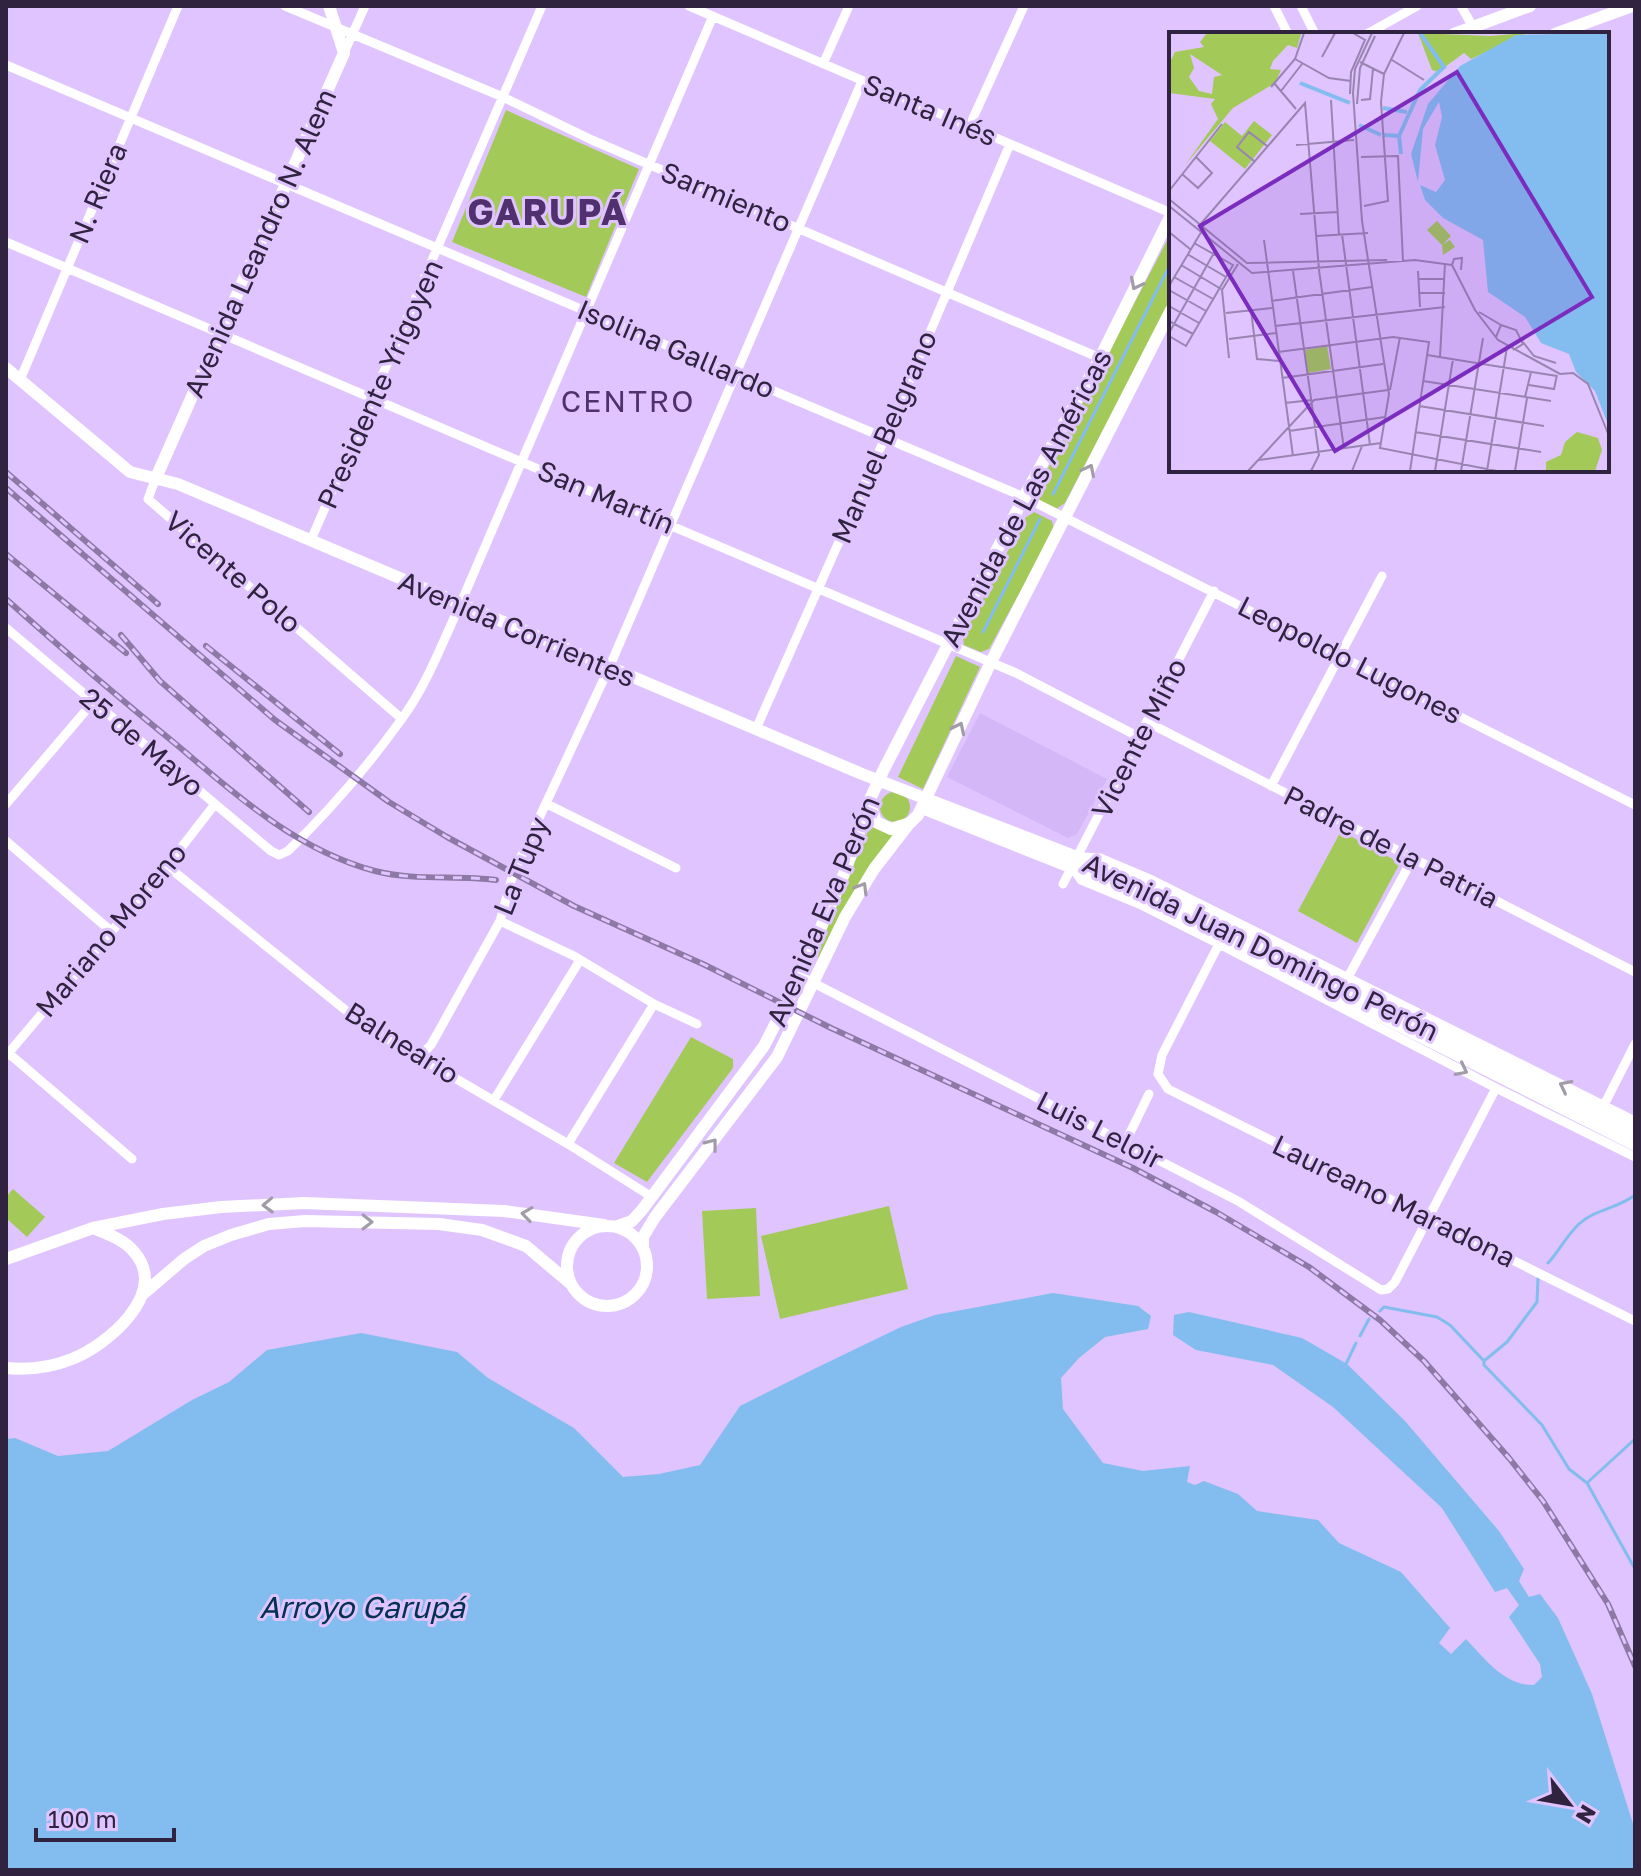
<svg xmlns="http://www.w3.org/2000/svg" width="1641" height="1876" font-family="'Golos Text',sans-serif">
	<rect width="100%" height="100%" fill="#dfc4ff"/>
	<!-- built -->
	<path fill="#d4b7f6" d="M 980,713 L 1107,779 L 1077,834 L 1068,838 L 947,777 Z"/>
	<!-- green -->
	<path fill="#a3ca59" d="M 506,110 L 639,169 L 586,297 L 452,242 Z
		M 1171,233 L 1171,299 L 1065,503 L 1056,509 L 1038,503 L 1036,491 Z
		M 1034,512 L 1052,521 L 1054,529 L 989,649 L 981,652 L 964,645 L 963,637 L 1025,518 Z
		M 956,656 L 980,667 L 923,789 L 898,777 Z
		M880 807a15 15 0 1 1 30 0a15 15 0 1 1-30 0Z
		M 872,822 L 894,834 L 820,957 L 816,958 L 815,955 Z
		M 1341,831 L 1400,863 L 1357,943 L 1298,911 Z
		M 691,1037 L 733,1059 L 733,1068 L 647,1182 L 614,1163 Z
		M 13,1189 L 45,1217 L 27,1237 L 6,1218 L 6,1197 Z
		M 889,1206 L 908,1289 L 780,1319 L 761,1236 Z
		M 756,1208 L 760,1296 L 707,1299 L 702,1211 Z"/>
	<!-- water -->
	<path fill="#83bdf0" d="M 1053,1293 L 1138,1306 L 1151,1316 L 1148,1329 L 1105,1337 L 1079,1358 L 1061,1378 L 1063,1409 L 1103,1463 L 1143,1471 L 1190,1466 L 1187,1482 L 1195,1485 L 1204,1481 L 1238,1494 L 1257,1511 L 1318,1520 L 1339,1543 L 1401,1572 L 1450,1628 L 1439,1643 L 1451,1654 L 1466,1639 C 1485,1659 1505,1686 1534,1685 L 1542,1677 L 1540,1664 L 1509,1617 L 1519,1605 L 1507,1588 L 1495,1592 L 1442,1508 L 1333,1407 L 1273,1365 L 1196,1350 L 1173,1335 L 1174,1315 L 1189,1312 L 1302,1338 L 1347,1364 L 1405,1421 L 1499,1531 L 1524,1569 L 1519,1581 L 1529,1597 L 1540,1594 L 1558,1618 L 1592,1694 L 1635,1830 L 1635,1870 L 6,1870 L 6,1439 L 15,1438 L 58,1456 L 108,1451 L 192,1400 L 229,1382 L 267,1350 L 361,1333 L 457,1352 L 488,1378 L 574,1428 L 623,1477 L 659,1474 L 700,1465 L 740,1406 L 816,1368 L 901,1327 L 935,1315 Z"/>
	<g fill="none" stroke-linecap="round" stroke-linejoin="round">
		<!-- stream -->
		<path stroke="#83bdf0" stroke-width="3" d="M 1053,494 L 1171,263
			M 983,632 L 1040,519
			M 1548,1263 C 1559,1251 1567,1235 1579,1224 C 1595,1209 1619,1208 1635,1195
			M 1380,1311 L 1384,1307 L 1437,1317 L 1450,1325 L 1484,1361 L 1507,1342 L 1537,1302 L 1538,1278
			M 1360,1336 L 1369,1319
			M 1484,1361 L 1484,1365 L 1542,1425 L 1569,1469 L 1587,1483 L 1635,1569
			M 1346,1364 L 1356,1343
			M 1588,1482 L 1635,1439"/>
		<!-- street -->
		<path stroke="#fff" stroke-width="9" d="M 285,6 L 503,97 L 592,140 L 1100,358
			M 689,6 L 1171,213
			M 1274,6 L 1288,34
			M 1301,6 L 1315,34
			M 1461,6 L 1473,27
			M 1367,34 L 1417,6
			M 344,53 L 365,6
			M 823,64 L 849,6
			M 6,65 L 1024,497 L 1635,805
			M 969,127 L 1024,6
			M 6,242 L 1016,673 L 1139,737
			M 20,380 L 178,6
			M 155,480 L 148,499 L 402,719
			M 311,540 L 542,6
			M 6,628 L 271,851 L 279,855 L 288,851 C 329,811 368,766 401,720 C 427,685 442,643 460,605 L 713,16
			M 1147,722 L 1635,972
			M 756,729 L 885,438 L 1010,144
			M 1271,786 L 1382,576
			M 6,804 L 94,701
			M 547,804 L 676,868
			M 6,841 L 111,931
			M 1084,857 L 1100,858 L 1152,880 L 1635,1121
			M 167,866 L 364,1025 L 568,1144 L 652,1197
			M 1074,870 L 1081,880 L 1139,904 L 1219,944 L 1496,1088 L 1635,1157
			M 1063,884 L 1214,591
			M 500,921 L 574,956 L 654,1004 L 697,1024
			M 1219,944 L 1162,1055 L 1158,1074 L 1168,1089 L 1635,1321
			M 800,976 L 1238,1201 L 1381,1290 L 1388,1289 L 1395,1282 L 1496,1088
			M 1348,977 L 1413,858
			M 6,1051 L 132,1159
			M 6,1056 L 167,866 L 215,804
			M 420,1056 L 431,1045 L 500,921 L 513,874 L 609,668 L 862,81
			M 494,1100 L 580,960
			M 1604,1105 L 1635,1044
			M 1125,1143 L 1149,1094
			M 568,1144 L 654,1004"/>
		<!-- secondary -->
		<path stroke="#fff" stroke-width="12" d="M 1454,34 L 1530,6
			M 1555,34 L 1632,6
			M 6,368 L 130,472 L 178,484 L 862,774 L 1077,857 L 1148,888 L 1635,1132
			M 155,480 L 344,53 L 329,6
			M 870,804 L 876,822 L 891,829 L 910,823 L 918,815 L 991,662 L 1171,310
			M 922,808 L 1143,896 L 1635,1145
			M567 1266a40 40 0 1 1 80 0a40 40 0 1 1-80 0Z
			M 618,1226 L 632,1221 L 642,1210 L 764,1046 L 800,976 L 844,874 L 871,797 L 884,769 L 1024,497 L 1100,358 L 1171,215
			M 643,1246 L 643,1237 L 655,1217 L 777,1057 L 845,917 L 874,869 L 908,825
			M 6,1259 L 93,1228 L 163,1214 L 221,1207 L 304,1203 L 504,1211 L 604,1225
			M 142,1295 L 184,1259 L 204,1246 L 231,1235 L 269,1224 L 305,1221 L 439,1224 L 482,1230 L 526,1246 L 571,1284
			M 6,1368 C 28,1370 52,1367 72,1359 C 107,1345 169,1294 135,1253 C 125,1240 108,1234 93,1228"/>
		<defs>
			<path id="rail" d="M 6,472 L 158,604
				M 6,488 L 275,720 L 389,802 L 447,837 L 574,906 L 705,965 L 831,1028 L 1133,1168 L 1216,1212 L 1309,1267 L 1380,1320 L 1424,1361 L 1509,1458 L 1543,1501 L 1608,1604 L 1635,1666
				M 6,554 L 126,653
				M 6,599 C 62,649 119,698 177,745 C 237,796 297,850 375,871 C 414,881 456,875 496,880
				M 121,635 L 160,681 L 309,812
				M 206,646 L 340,754"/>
		</defs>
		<!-- rail casing -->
		<use href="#rail" stroke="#8d79a5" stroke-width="6"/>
		<!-- rail -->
		<use href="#rail" stroke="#dfc4ff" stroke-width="3" stroke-dasharray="9" stroke-linecap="butt"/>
	</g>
	<!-- one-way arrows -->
	<defs><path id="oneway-chevron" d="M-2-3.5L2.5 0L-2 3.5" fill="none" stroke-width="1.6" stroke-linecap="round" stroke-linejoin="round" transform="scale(2)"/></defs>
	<g stroke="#a29ca9">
		<use href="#oneway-chevron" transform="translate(1136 284) rotate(117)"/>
		<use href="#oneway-chevron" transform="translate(1089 470) rotate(-63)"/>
		<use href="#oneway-chevron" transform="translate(959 728) rotate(-64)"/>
		<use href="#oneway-chevron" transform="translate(862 888) rotate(-59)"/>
		<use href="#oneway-chevron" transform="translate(1462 1070) rotate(27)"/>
		<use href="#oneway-chevron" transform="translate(1565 1086) rotate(-153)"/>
		<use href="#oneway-chevron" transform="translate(712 1144) rotate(-52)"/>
		<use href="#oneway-chevron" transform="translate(268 1205) rotate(178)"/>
		<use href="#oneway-chevron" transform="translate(527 1214) rotate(-172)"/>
		<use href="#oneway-chevron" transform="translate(367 1222) rotate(1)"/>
	</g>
	<g text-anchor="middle" stroke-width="6" stroke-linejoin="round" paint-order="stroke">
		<!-- street labels -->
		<g font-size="28" fill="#30233f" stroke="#dfc4ff">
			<text transform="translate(930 110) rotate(23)" y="10">Santa Inés</text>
			<text transform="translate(98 193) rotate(-67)" y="10">N. Riera</text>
			<text transform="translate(726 197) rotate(23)" y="10">Sarmiento</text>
			<text transform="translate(260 243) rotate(-66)" y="10">Avenida Leandro N. Alem</text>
			<text transform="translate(676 349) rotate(23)" y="10">Isolina Gallardo</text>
			<text transform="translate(380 384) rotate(-66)" y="10">Presidente Yrigoyen</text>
			<text transform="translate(884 437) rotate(-67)" y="10">Manuel Belgrano</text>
			<text transform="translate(606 497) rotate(23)" y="10">San Martín</text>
			<text transform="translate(1026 498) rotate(-62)" y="10">Avenida de Las Américas</text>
			<text transform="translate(233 572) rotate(41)" y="10">Vicente Polo</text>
			<text transform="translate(517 629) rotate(23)" y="10">Avenida Corrientes</text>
			<text transform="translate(1350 660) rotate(27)" y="10">Leopoldo Lugones</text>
			<text transform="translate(1139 738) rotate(-63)" y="10">Vicente Miño</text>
			<text transform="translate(142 742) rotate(40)" y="10">25 de Mayo</text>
			<text transform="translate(1391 847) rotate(27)" y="10">Padre de la Patria</text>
			<text transform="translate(521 866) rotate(-68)" y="10">La Tupy</text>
			<text transform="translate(823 911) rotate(-67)" y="10">Avenida Eva Perón</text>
			<text transform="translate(111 930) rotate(-50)" y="10">Mariano Moreno</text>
			<text transform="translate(1261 947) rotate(26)" y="10">Avenida Juan Domingo Perón</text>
			<text transform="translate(402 1043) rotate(32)" y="10">Balneario</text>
			<text transform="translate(1100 1130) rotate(27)" y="10">Luis Leloir</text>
			<text transform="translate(1394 1201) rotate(26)" y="10">Laureano Maradona</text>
		</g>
		<!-- neighbourhood labels -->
		<g font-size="30" letter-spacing="2" fill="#50306f" stroke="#dfc4ff">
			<text x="628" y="412">CENTRO</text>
		</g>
		<!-- water labels -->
		<g font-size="30" font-style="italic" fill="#023252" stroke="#dfc4ff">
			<text x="362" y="1618">Arroyo Garupá</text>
		</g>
		<!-- district labels -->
		<g font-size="36" font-weight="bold" letter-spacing="2" fill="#50306f" stroke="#dfc4ff">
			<text x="548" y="225">GARUPÁ</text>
		</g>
	</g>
	<!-- overview -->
	<g transform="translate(1169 32)">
		<rect width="440" height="440" fill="#dfc4ff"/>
		<path d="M 38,1 L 132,2 L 128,16 L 119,13 L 104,29 L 101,37 L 112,38 L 106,51 L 64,76 L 16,133 L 49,87 L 42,72 L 46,67 L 0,61 L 0,32 L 6,20 L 35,15 L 31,10 ZM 21,22 L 53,43 L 45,45 L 43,62 L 30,59 L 20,45 L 25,36 ZM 249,1 L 321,4 L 358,1 L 302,27 L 295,21 L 269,40 L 263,38 ZM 85,89 L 103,103 L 76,137 L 41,109 L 56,90 L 73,104 ZM 268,189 L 282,204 L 274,212 L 281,208 L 286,215 L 274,223 L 273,213 L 258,198 ZM 158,314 L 162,337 L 139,341 L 136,318 ZM 408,400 L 429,406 L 433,418 L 426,439 L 377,439 L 377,430 L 392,423 L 396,410 Z" fill="#a3ca59" fill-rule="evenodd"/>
		<path d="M 440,1 L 440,395 L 426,359 L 407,340 L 400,322 L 372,311 L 356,285 L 319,260 L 314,208 L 274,186 L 256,168 L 251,153 L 267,160 L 276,148 L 266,113 L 273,85 L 270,70 L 254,97 L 249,150 L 242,122 L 259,72 L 291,34 L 347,3 Z" fill="#83bdf0"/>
		<path fill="none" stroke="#83bdf0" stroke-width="4" d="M 131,51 L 181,71M 214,76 L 238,80M 190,93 L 212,103M 215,103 L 230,104 L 232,122M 230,104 L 251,58 L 275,35 L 251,1"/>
		<path fill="none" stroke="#9984b2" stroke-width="2" d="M 203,1 L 186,37 L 184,61 L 193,189 L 220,362 L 211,416 L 328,439M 153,25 L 166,1M 126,27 L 160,46 L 182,49M 223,28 L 255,48M 191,30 L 215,42M 105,51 L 127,77M 102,55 L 126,27 L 135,1M 112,59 L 133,32M 181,62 L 182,40 L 196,8 L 184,1M 162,68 L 170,203M 192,68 L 201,67 L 204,37M 188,72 L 191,36 L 206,4M 127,113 L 185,108M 192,125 L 229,124 L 234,229M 85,129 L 68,115 L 80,100 L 98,114M 13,142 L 29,156 L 43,141 L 27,125M 0,159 L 53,92M 0,167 L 78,231 L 218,228M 0,174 L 83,241 L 246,228 L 283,233M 195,174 L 219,169 L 212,70 L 215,42 L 235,1M 131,182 L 169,180M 30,194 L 136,71 L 150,238 L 175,417M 0,200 L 21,217M 173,202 L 201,413M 147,204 L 199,201M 95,208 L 124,424M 18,222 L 57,245M 12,233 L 52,257M 283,233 L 306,278 L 329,308 L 391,342 L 404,341 L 419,352 L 440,404M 283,233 L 285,227 L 293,226 L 292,238M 124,239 L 150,423 L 142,439M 249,239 L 251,275M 5,245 L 44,267M 250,247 L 276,247M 0,254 L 34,197M 0,258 L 37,279M 250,261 L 276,261M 102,269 L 203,255M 0,274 L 30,291M 82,278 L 88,327 L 111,329M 310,280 L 332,293M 57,281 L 103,276M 0,289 L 24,302M 106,294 L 276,275M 0,301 L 46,219M 0,304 L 17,314 L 64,233 L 25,211M 327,305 L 332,293 L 347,298 L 354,312 L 344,318M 60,307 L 107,301M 354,310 L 365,324 L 387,331M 109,320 L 224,305 L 260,310 L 241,439M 258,323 L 388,344M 271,325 L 276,231M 60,326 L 53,258 L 69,232M 113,346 L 214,332M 254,349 L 382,369M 360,353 L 385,357 L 388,343M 221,358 L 231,305M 356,365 L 362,340M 116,371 L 143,368M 250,374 L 375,394M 120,399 L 216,385M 246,400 L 372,420M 90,428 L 212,411M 79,439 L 145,368 L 219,358M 183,439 L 193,414M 266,439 L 284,327M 292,439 L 314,306M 318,439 L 338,315M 346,439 L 358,366"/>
		<path fill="#7b2cbf" fill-opacity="0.15" stroke="#7b2cbf" stroke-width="4" d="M 288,40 L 423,265 L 166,419 L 31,194 Z"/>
		<rect width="440" height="440" fill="none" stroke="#30233f" stroke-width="4"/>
	</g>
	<!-- border -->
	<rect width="1641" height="1876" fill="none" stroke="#30233f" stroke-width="16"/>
	<!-- north arrow -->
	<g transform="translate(1569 1804) rotate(121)" stroke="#dfc4ff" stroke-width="6" paint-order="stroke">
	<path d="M0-6L14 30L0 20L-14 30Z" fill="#30233f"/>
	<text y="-12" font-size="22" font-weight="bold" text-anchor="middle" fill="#30233f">N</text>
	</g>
	<!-- scale -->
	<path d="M36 1828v12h138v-12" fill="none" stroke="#30233f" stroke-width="4"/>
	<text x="48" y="1828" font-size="24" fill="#30233f" stroke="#dfc4ff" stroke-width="6" paint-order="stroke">100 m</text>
</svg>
